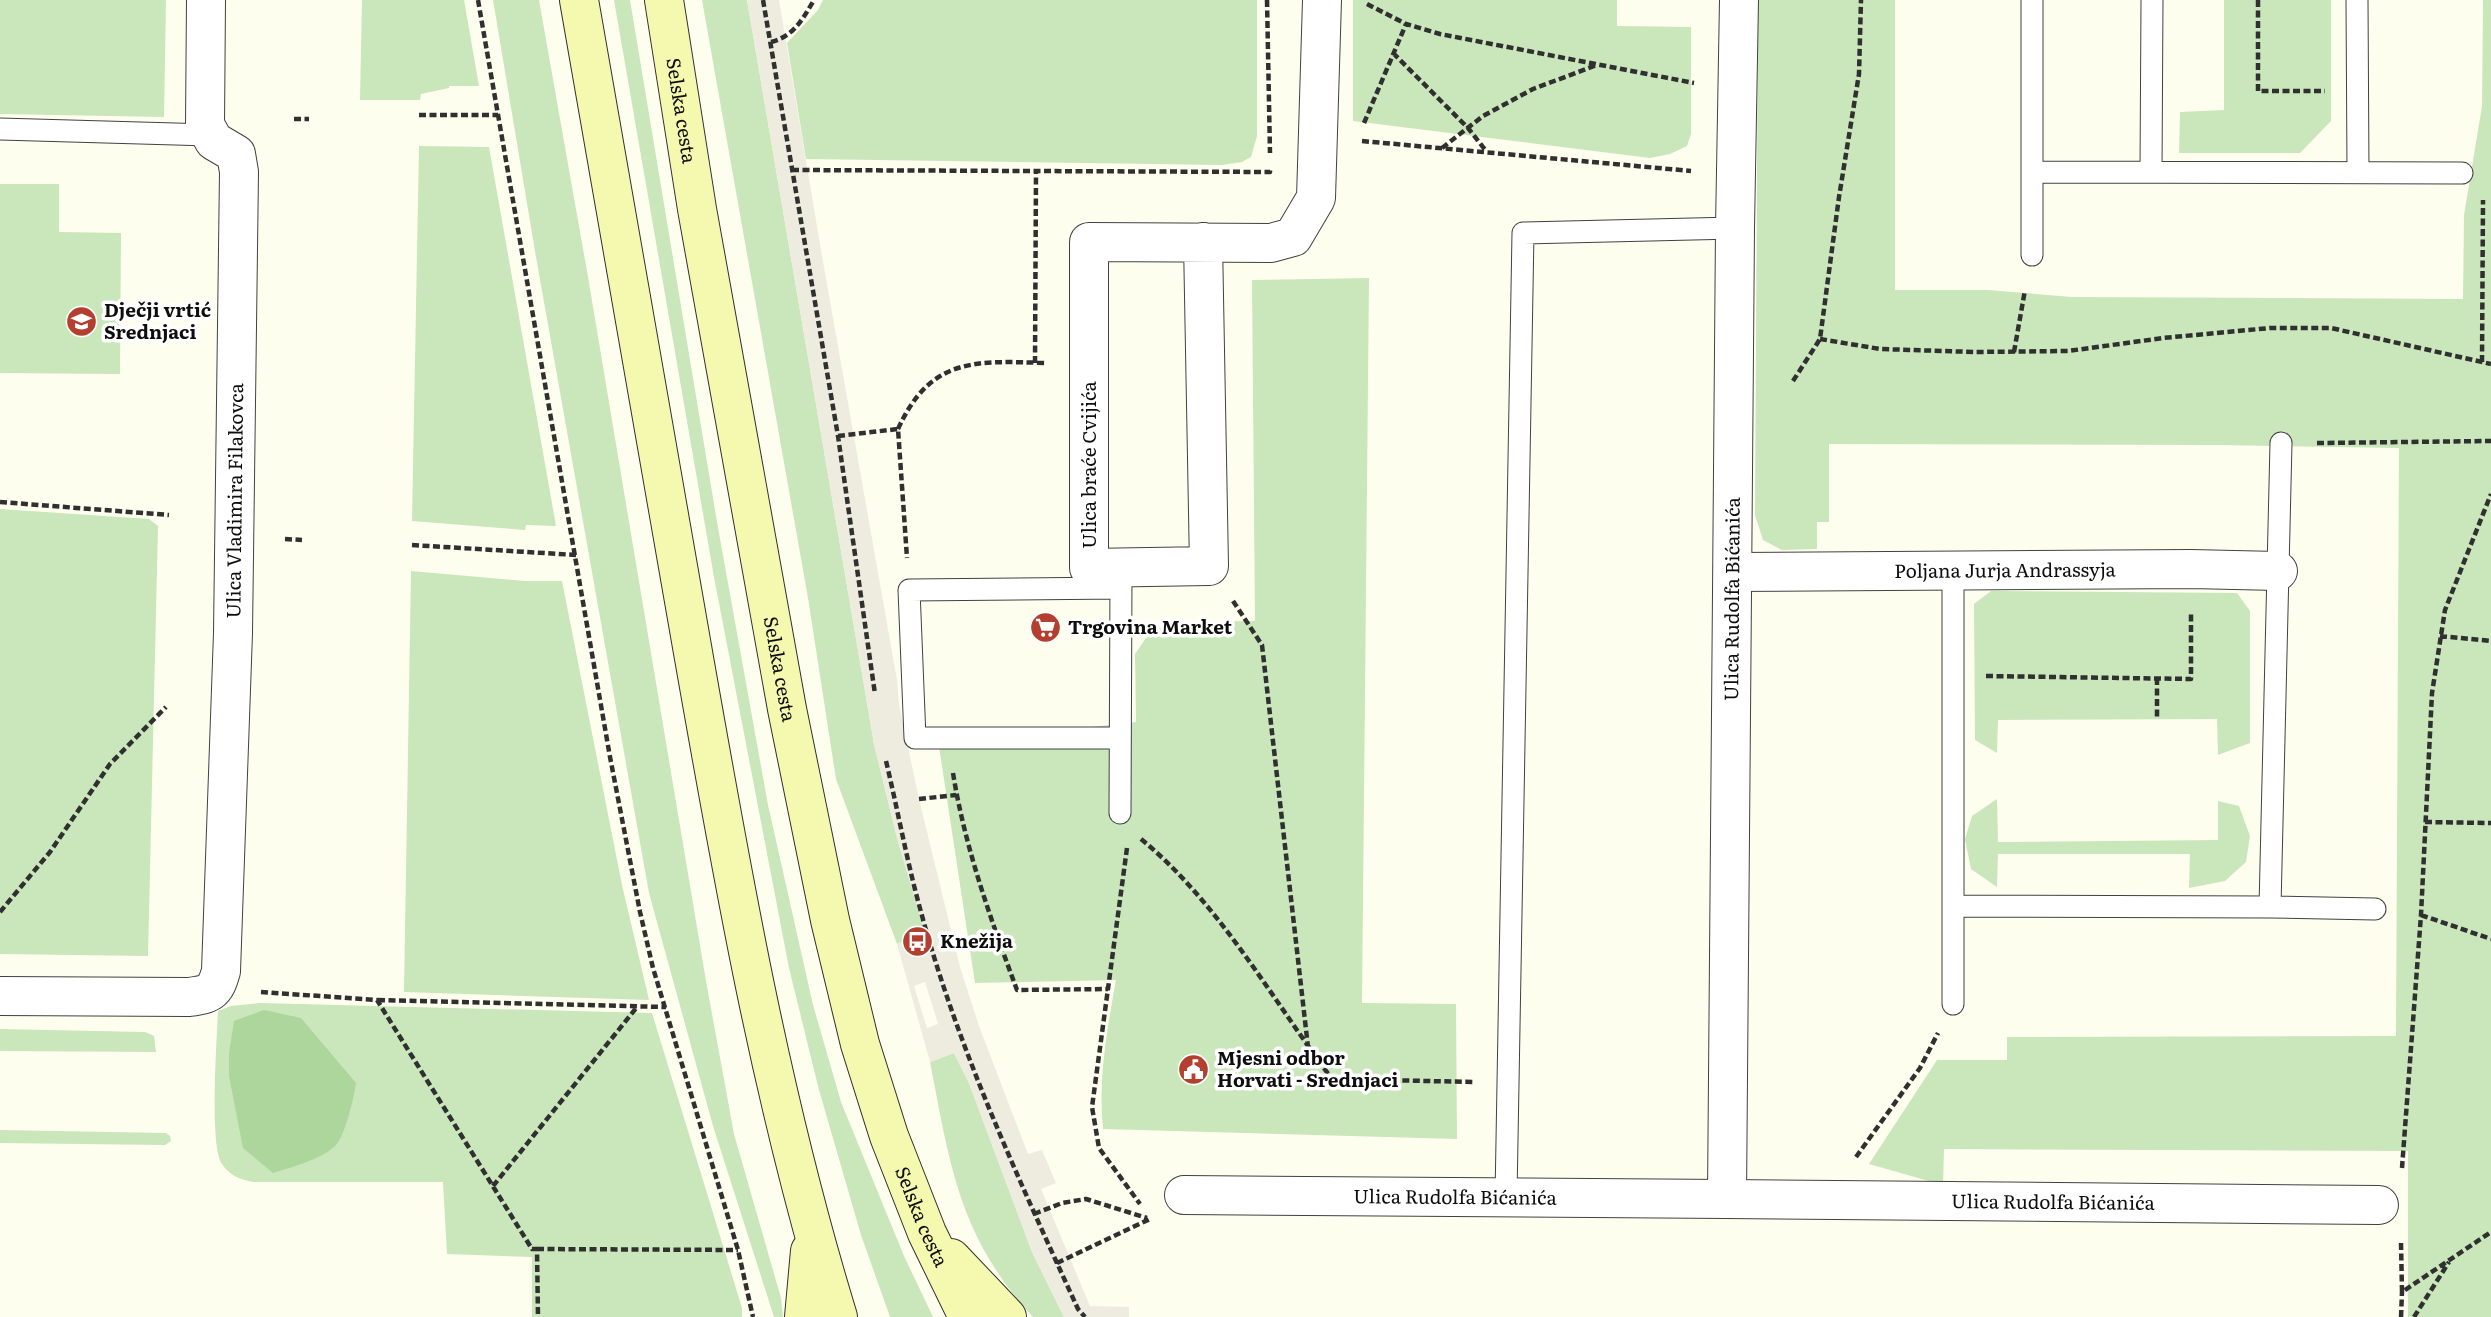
<svg xmlns="http://www.w3.org/2000/svg" width="2491" height="1317" font-family="Literata,serif">
	<rect width="100%" height="100%" fill="#fefeef"/>
	<!-- green -->
	<path fill="#cae6bb" d="M 0,0 L 166,0 L 164,117 L 0,114 Z
		M 362,0 L 464,0 L 479,86 L 449,86 L 449,88 L 421,94 L 420,100 L 360,100 Z
		M 493,0 L 539,0 L 588,277 L 706,981 L 734,1134 L 781,1298 L 783,1317 L 774,1317 L 713,1126 L 649,893 L 536,257 Z
		M 614,0 L 630,0 L 717,522 L 768,805 L 813,1005 L 841,1102 L 904,1256 L 933,1317 L 890,1317 L 861,1235 L 819,1090 L 789,968 L 714,577 Z
		M 702,0 L 747,0 L 874,744 L 897,838 L 924,928 L 916,935 L 897,944 L 836,779 L 808,598 Z
		M 823,0 L 1257,0 L 1257,136 L 1251,157 L 1242,162 L 1222,165 L 806,159 L 787,43 L 818,10 Z
		M 1353,0 L 1617,0 L 1617,26 L 1691,27 L 1691,134 L 1687,146 L 1670,154 L 1650,158 L 1353,121 Z
		M 1758,0 L 1895,0 L 1895,290 L 1988,290 L 2072,297 L 2463,299 L 2464,215 L 2482,106 L 2483,0 L 2491,0 L 2491,1317 L 2408,1317 L 2408,1151 L 1944,1149 L 1943,1185 L 1869,1164 L 1937,1060 L 2007,1060 L 2007,1037 L 2396,1036 L 2399,448 L 2218,445 L 1829,444 L 1829,522 L 1817,522 L 1817,549 L 1782,550 L 1763,540 L 1755,515 Z
		M 2224,0 L 2331,0 L 2331,121 L 2300,153 L 2179,153 L 2180,112 L 2224,110 Z
		M 419,146 L 489,147 L 556,526 L 526,525 L 525,530 L 412,521 Z
		M 0,184 L 59,184 L 59,232 L 121,233 L 120,374 L 0,373 Z
		M 1369,278 L 1362,1003 L 1456,1004 L 1457,1139 L 1103,1129 C 1098,1079 1107,1030 1116,980 L 975,983 L 936,727 L 1092,727 L 1136,722 L 1135,654 L 1150,632 L 1173,622 L 1255,621 L 1252,280 Z
		M 0,509 L 149,519 L 158,526 L 148,956 L 0,954 Z
		M 411,571 L 525,581 L 562,581 L 622,885 L 649,1000 L 404,992 Z
		M 1991,591 L 2237,593 L 2250,611 L 2250,743 L 2218,755 L 2217,719 L 1998,720 L 1997,753 L 1975,740 L 1974,604 Z
		M 1997,799 L 1998,842 L 2218,840 L 2218,801 L 2239,806 L 2250,836 L 2246,862 L 2225,881 L 2189,888 L 2190,854 L 1998,854 L 1997,887 L 1971,869 L 1965,839 L 1972,816 Z
		M 260,1003 L 652,1013 L 742,1308 L 742,1317 L 532,1317 L 532,1257 L 447,1254 L 443,1182 L 254,1182 C 241,1180 230,1176 222,1164 C 209,1145 217,1040 218,1011 L 231,1006 Z
		M 0,1029 L 145,1032 L 154,1036 L 156,1052 L 0,1051 Z
		M 954,1053 L 969,1083 L 1032,1252 L 1064,1317 L 1033,1317 C 959,1237 950,1165 930,1062 Z
		M 0,1130 L 166,1133 L 170,1136 L 171,1141 L 165,1145 L 0,1143 Z"/>
	<!-- forest -->
	<path fill="#acd69b" d="M 264,1010 L 301,1018 L 356,1083 C 354,1097 345,1137 335,1146 C 320,1160 292,1167 273,1173 L 243,1148 L 229,1076 L 229,1053 L 234,1021 Z"/>
	<!-- plaza -->
	<path fill="#eeecdf" fill-rule="evenodd" d="M 747,0 L 779,0 L 821,250 L 897,680 L 899,704 L 919,799 L 960,967 L 979,1026 L 1028,1154 L 1042,1150 L 1056,1183 L 1041,1189 L 1090,1306 L 1129,1307 L 1129,1317 L 1064,1317 L 1032,1252 L 969,1083 L 954,1053 L 930,1062 L 897,944 L 916,935 L 923,928 L 897,838 L 874,744 ZM 925,982 L 938,1024 L 927,1028 L 914,986 Z"/>
	<g fill="none" stroke-linecap="round" stroke-linejoin="round">
		<defs>
			<path id="service" d="M 2357,0 L 2358,172
				M 0,129 L 210,135
				M 2032,172 L 2462,173
				M 2151,172 L 2152,0
				M 2032,255 L 2032,0
				M 1120,738 L 915,738 L 909,590 L 1121,588
				M 1120,813 L 1121,576
				M 1953,906 L 2270,907 L 2281,443
				M 2270,907 L 2375,909
				M 1953,1004 L 1953,570
				M 1506,1197 L 1523,233 L 1735,228"/>
			<g id="minor">
				<path d="M 1203,242 L 1209,566 L 1089,568 L 1089,242 L 1271,243 L 1293,237 L 1316,198 L 1322,0"/>
				<path id="s1" d="M 1734,572 L 2191,569 L 2278,571"/>
				<path id="s2" d="M 0,996 L 189,997 C 210,994 215,993 221,971 L 233,633 L 239,172 L 236,154 L 214,141 L 205,125 L 206,0"/>
				<path id="s3" d="M 1184,1195 L 1727,1199 L 1735,228 L 1739,0"/>
				<path id="s4" d="M 1727,1199 L 2379,1205"/>
			</g>
			<g id="secondary">
				<path d="M 579,0 C 616,220 655,439 694,658 C 733,880 772,1102 838,1317"/>
				<path id="s5" d="M 664,0 L 697,209 L 787,709 L 830,920 L 860,1044 L 889,1136 L 927,1233 L 968,1317"/>
				<path d="M 951,1258 L 1007,1317"/>
				<path d="M 804,1317 L 810,1251"/>
			</g>
		</defs>
		<!-- service casing -->
		<use href="#service" stroke="#414141" stroke-width="23"/>
		<!-- minor casing -->
		<use href="#minor" stroke="#414141" stroke-width="40"/>
		<!-- secondary casing -->
		<use href="#secondary" stroke="#303030" stroke-width="40"/>
		<!-- path -->
		<path stroke="#303030" stroke-width="4.5" stroke-dasharray="7 3.5" stroke-linecap="butt" d="M 478,0 L 610,757 L 640,912 L 653,968 L 738,1250 L 753,1317
			M 763,0 L 838,436 L 875,694
			M 1267,0 L 1270,153
			M 2258,0 L 2258,91 L 2325,91
			M 1367,4 L 1406,24 L 1440,34 L 1694,83
			M 771,42 C 794,36 802,20 814,0
			M 1393,53 L 1468,128 L 1486,151
			M 419,115 L 498,115
			M 294,119 L 309,119
			M 1364,123 L 1406,24
			M 1362,141 L 1691,171
			M 1442,148 L 1483,116 L 1533,89 L 1597,65
			M 792,170 L 1270,172 L 1270,169
			M 1820,339 L 1880,349 L 1975,352 L 2068,351 L 2163,338 L 2270,328 L 2331,328 L 2491,364
			M 2014,352 L 2025,290
			M 2482,362 L 2483,200
			M 1035,363 L 1036,172
			M 1793,381 L 1820,339 L 1839,197 L 1859,74 L 1861,0
			M 898,429 C 931,356 977,361 1046,363
			M 838,436 L 898,429 L 907,558
			M 2317,443 L 2491,441
			M 0,502 L 169,515
			M 285,539 L 302,540
			M 412,545 L 576,555
			M 1233,601 L 1262,645 L 1308,1047
			M 2440,636 L 2491,641
			M 1986,676 L 2191,679 L 2191,613
			M 2157,678 L 2157,719
			M 886,761 C 898,811 907,862 921,912 C 958,1049 1019,1180 1078,1309 L 1085,1317
			M 953,773 C 965,848 991,920 1017,990 L 1108,989
			M 919,799 L 956,795
			M 2425,822 L 2491,823
			M 1141,839 C 1219,903 1272,999 1332,1079 L 1475,1082
			M 1127,848 L 1092,1107 L 1099,1148 L 1140,1204
			M 0,912 L 50,852 L 110,764 L 166,707
			M 2421,915 L 2491,939
			M 261,992 L 377,1000 L 532,1249 L 537,1249 L 538,1317
			M 378,1000 L 666,1007
			M 1856,1157 L 1920,1068 L 1938,1033
			M 2402,1168 L 2421,915 L 2432,693 L 2445,610 L 2491,494
			M 493,1186 L 637,1007
			M 1034,1214 L 1062,1203 L 1086,1199 L 1147,1218
			M 2401,1243 L 2402,1292 L 2491,1232
			M 537,1249 L 738,1250
			M 1057,1263 L 1150,1219
			M 2401,1317 L 2402,1292
			M 2414,1317 L 2449,1262"/>
		<!-- service -->
		<use href="#service" stroke="#fff" stroke-width="21"/>
		<!-- minor -->
		<use href="#minor" stroke="#fff" stroke-width="38"/>
		<!-- secondary -->
		<use href="#secondary" stroke="#f5f9af" stroke-width="38"/>
	</g>
	<!-- icons -->
	<defs>
		<symbol id="school-disc" viewBox="-11 -11 22 22"><circle r="9.5" fill="#b53f2f" stroke="#fff"/><path d="M0-5L7-2L0 1L-7-2ZM-4 1L0 2.5L4 1V4Q0 6-4 4Z" fill="#fff"/></symbol>
		<symbol id="supermarket-disc" viewBox="-11 -11 22 22"><circle r="9.5" fill="#b53f2f" stroke="#fff"/><path d="M-6-5.5h2.5l.6 2H6L4.5 2H-2.5L-4.4-4H-6ZM-1.5 3.2a1.3 1.3 0 1 0 .1 0ZM3 3.2a1.3 1.3 0 1 0 .1 0Z" fill="#fff"/></symbol>
		<symbol id="bus-disc" viewBox="-11 -11 22 22"><circle r="9.5" fill="#b53f2f" stroke="#fff"/><path d="M-5-6H5V4H4V6H2V4H-2V6H-4V4H-5ZM-3.5-4V0h7V-4ZM-3.5 1.2v1.5H-2V1.2ZM2 1.2v1.5H3.5V1.2Z" fill="#fff"/></symbol>
		<symbol id="civic-disc" viewBox="-11 -11 22 22"><circle r="9.5" fill="#b53f2f" stroke="#fff"/><path d="M-.6-6.5H3V-4.5H.6V-3L4-1V1h2V6H-6V1h2V-1L-.6-3ZM-1.2 2.5V6h2.4V2.5Z" fill="#fff"/></symbol>
	</defs>
	<g fill-rule="evenodd">
		<use href="#school-disc" x="64" y="304" width="35" height="35"/>
		<use href="#supermarket-disc" x="1028" y="610" width="35" height="35"/>
		<use href="#bus-disc" x="900" y="924" width="35" height="35"/>
		<use href="#civic-disc" x="1176" y="1052" width="35" height="35"/>
	</g>
	<g text-anchor="middle" stroke-width="7" stroke-linejoin="round" paint-order="stroke">
		<!-- street labels -->
		<g font-size="19" fill="#0e0e0e" stroke="#fff">
			<text dy="7" stroke="none"><textPath href="#s5" startOffset="112">Selska cesta</textPath></text>
			<text transform="translate(1089 465) rotate(-90)" y="7">Ulica braće Cvijića</text>
			<text dy="7" stroke="none"><textPath href="#s2" startOffset="705">Ulica Vladimira Filakovca</textPath></text>
			<text dy="7" stroke="none"><textPath href="#s1" startOffset="271">Poljana Jurja Andrassyja</textPath></text>
			<text dy="7" stroke="none"><textPath href="#s3" startOffset="1143">Ulica Rudolfa Bićanića</textPath></text>
			<text dy="7" stroke="none"><textPath href="#s5" startOffset="679">Selska cesta</textPath></text>
			<text dy="7" stroke="none"><textPath href="#s3" startOffset="271">Ulica Rudolfa Bićanića</textPath></text>
			<text dy="7" stroke="none"><textPath href="#s4" startOffset="326">Ulica Rudolfa Bićanića</textPath></text>
			<text dy="7" stroke="none"><textPath href="#s5" startOffset="1246">Selska cesta</textPath></text>
		</g>
		<!-- poi labels -->
		<g font-size="19" font-weight="bold" fill="#0e0e0e" stroke="#fff" text-anchor="start">
			<text x="104" y="317">Dječji vrtić<tspan x="104" dy="22">Srednjaci</tspan></text>
			<text x="1068" y="634">Trgovina Market</text>
			<text x="940" y="948">Knežija</text>
			<text x="1217" y="1065">Mjesni odbor<tspan x="1217" dy="22">Horvati - Srednjaci</tspan></text>
		</g>
	</g>
</svg>
